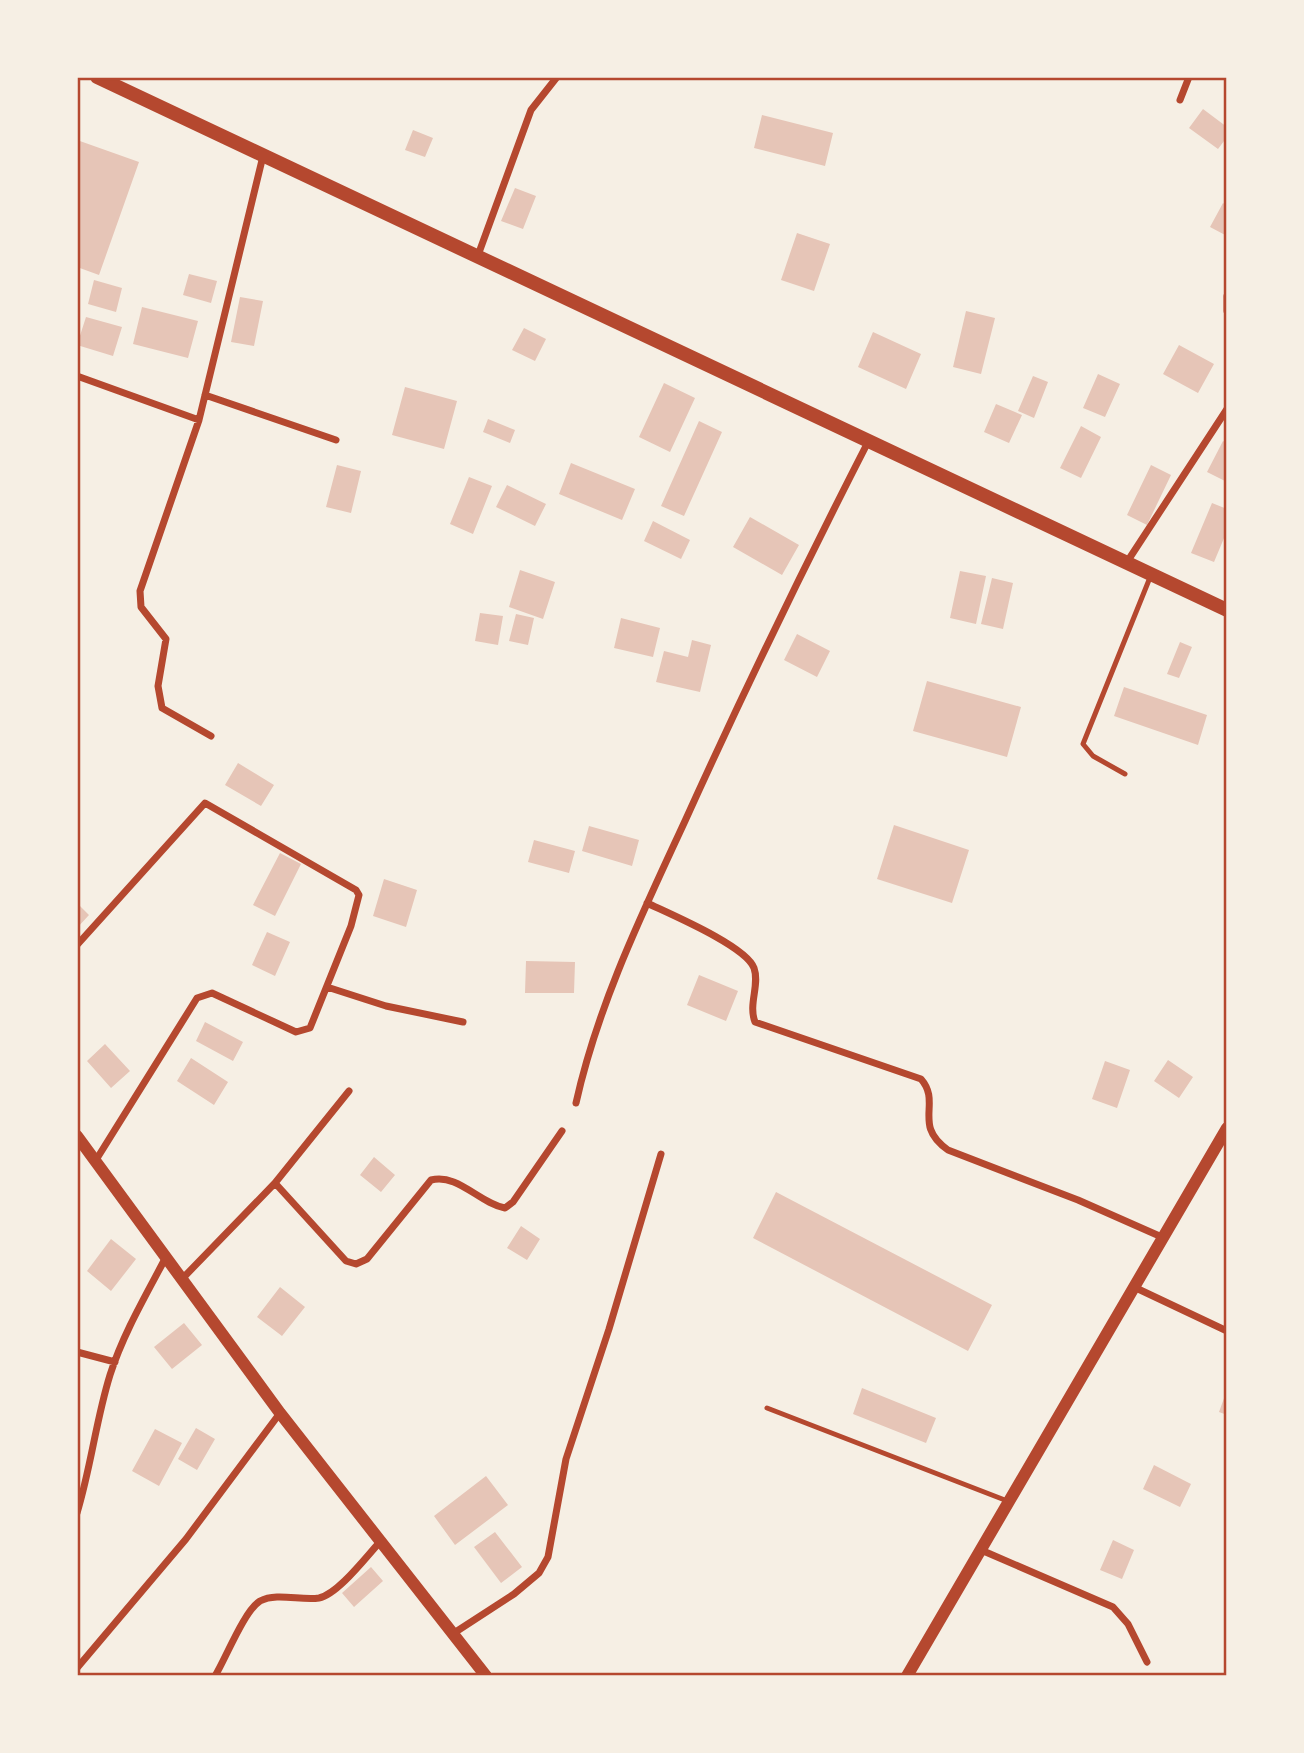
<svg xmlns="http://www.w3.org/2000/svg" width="1304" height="1753" font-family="Montserrat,sans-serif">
	<rect width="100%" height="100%" fill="#f6efe4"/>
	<!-- building -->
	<path fill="#e6c5b7" d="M 1203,109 L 1227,127 L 1227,137 L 1218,149 L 1189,128 Z
		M 762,115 L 833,133 L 825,166 L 754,148 Z
		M 413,130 L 433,138 L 425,157 L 405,150 Z
		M 77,140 L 139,162 L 99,275 L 77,267 Z
		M 515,188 L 536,196 L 523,229 L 501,221 Z
		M 1223,203 L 1227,206 L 1227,236 L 1210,227 Z
		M 797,233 L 830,244 L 814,291 L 781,280 Z
		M 189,274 L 217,281 L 211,303 L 183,295 Z
		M 94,280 L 122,288 L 116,312 L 88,304 Z
		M 240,297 L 263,301 L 254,346 L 231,342 Z
		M 142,307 L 198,321 L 188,358 L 133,344 Z
		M 966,311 L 995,318 L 981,374 L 953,367 Z
		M 86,317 L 122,327 L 113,356 L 77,345 Z
		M 524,328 L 546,339 L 535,361 L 512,350 Z
		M 873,332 L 921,354 L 906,389 L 858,367 Z
		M 1179,345 L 1214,364 L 1198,393 L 1163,374 Z
		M 1098,374 L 1120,384 L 1105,417 L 1083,408 Z
		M 1033,376 L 1048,382 L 1034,418 L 1018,411 Z
		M 664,383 L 695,398 L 670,452 L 639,437 Z
		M 405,387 L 457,401 L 444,449 L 392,435 Z
		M 996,404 L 1022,415 L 1009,443 L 984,432 Z
		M 488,419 L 515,430 L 510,443 L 483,432 Z
		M 699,421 L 722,432 L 684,516 L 661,506 Z
		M 1081,426 L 1101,437 L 1081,478 L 1060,468 Z
		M 1223,441 L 1227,443 L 1227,482 L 1207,472 Z
		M 571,463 L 635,489 L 622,520 L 559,494 Z
		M 337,465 L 361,471 L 351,513 L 326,507 Z
		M 1151,465 L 1171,475 L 1147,525 L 1127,515 Z
		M 469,477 L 492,486 L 473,534 L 450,524 Z
		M 507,485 L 546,504 L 535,526 L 496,507 Z
		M 1212,503 L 1227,509 L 1227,531 L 1214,562 L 1191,553 Z
		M 750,517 L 799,545 L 782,575 L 733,547 Z
		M 653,521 L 690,540 L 681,559 L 644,541 Z
		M 520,570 L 555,582 L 543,619 L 509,607 Z
		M 960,571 L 986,576 L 976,624 L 950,618 Z
		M 992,578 L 1013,583 L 1003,629 L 981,624 Z
		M 480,613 L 503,616 L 498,645 L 475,641 Z
		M 516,614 L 534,618 L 528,645 L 509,641 Z
		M 621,618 L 660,628 L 653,657 L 614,648 Z
		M 797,634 L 830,651 L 817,677 L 784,660 Z
		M 692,640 L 711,645 L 700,692 L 656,682 L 664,651 L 688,657 Z
		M 1180,642 L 1192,647 L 1179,678 L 1167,674 Z
		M 927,681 L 1021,707 L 1007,757 L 913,731 Z
		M 1124,687 L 1207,715 L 1198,745 L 1114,716 Z
		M 238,763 L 274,785 L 261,806 L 225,785 Z
		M 894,825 L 969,850 L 952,903 L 877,879 Z
		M 589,826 L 639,840 L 632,866 L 582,851 Z
		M 534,840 L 575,851 L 569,873 L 528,862 Z
		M 280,853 L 301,864 L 275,916 L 253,905 Z
		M 384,879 L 417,890 L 406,927 L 373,916 Z
		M 77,903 L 89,915 L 77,928 Z
		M 267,932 L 290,942 L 275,976 L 252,965 Z
		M 526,961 L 575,962 L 574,993 L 525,993 Z
		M 699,975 L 738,991 L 726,1021 L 687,1005 Z
		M 205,1022 L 243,1042 L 233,1061 L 196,1041 Z
		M 105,1044 L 130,1071 L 111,1088 L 87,1061 Z
		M 191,1058 L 228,1082 L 214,1105 L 177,1081 Z
		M 1168,1060 L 1193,1077 L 1179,1098 L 1154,1081 Z
		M 1105,1061 L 1130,1070 L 1117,1108 L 1092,1099 Z
		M 374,1157 L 395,1175 L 381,1192 L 360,1175 Z
		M 776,1192 L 992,1305 L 968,1351 L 753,1238 Z
		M 521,1226 L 540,1239 L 527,1260 L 507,1248 Z
		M 111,1239 L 136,1259 L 111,1291 L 87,1271 Z
		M 280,1287 L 305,1307 L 282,1336 L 257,1317 Z
		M 184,1323 L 202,1345 L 172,1369 L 154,1347 Z
		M 862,1388 L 936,1418 L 926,1443 L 853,1414 Z
		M 1227,1390 L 1227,1415 L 1219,1412 Z
		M 196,1428 L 215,1439 L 197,1470 L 178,1459 Z
		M 155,1429 L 182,1443 L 159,1486 L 132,1471 Z
		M 1154,1465 L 1191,1484 L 1180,1507 L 1143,1489 Z
		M 486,1476 L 508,1505 L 455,1545 L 434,1516 Z
		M 495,1532 L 522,1567 L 501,1583 L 474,1547 Z
		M 1113,1540 L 1134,1550 L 1122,1579 L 1100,1570 Z
		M 371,1567 L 383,1581 L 354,1607 L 342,1593 Z"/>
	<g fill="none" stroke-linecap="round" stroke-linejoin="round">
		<!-- service -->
		<path stroke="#b5482f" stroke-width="5" d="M 1125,774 L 1093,756 L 1083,744 L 1151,575
			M 767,1408 L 1010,1502"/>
		<!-- minor -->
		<path stroke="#b5482f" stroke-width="7" d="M 1180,100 L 1189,77
			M 477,258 L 531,110 L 557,77
			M 1227,296 L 1227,311
			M 77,376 L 199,420
			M 205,395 L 336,440
			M 1127,562 L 1227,409
			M 211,736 L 162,708 L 158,686 L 166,639 L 141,607 L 140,591 L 199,420 L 263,156
			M 647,903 C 670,914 746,946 754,968 C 760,985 748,1004 755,1022 L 921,1079 C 942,1103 912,1125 948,1150 L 1078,1200 L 1164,1238
			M 77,945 L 205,803 L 356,890 L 359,895 L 351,926 L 310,1028 L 296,1032 L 212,993 L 197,998 L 96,1160
			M 327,987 L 386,1006 L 463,1022
			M 576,1103 C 598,1004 643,912 685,821 C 743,693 804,567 868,442
			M 275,1183 L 346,1261 L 356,1264 L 367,1259 L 431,1180 C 458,1173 479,1203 505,1208 L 513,1202 L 562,1131
			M 182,1279 L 275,1183 L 349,1091
			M 1136,1288 L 1227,1331
			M 77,1352 L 115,1362
			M 77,1513 C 91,1467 96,1420 110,1375 C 123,1334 146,1295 166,1257
			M 981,1550 L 1113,1607 L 1128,1624 L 1147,1662
			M 454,1633 L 514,1594 L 539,1573 L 548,1557 L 566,1459 L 609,1329 L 661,1154
			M 77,1668 L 186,1539 L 280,1413
			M 215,1676 C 226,1658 244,1611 260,1601 C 277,1592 301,1601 319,1598 C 338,1594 366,1557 379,1543"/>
		<!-- tertiary -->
		<path stroke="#b5482f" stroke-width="12" d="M 77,1136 L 280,1413 L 486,1676
			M 907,1676 L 1227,1128"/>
		<!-- secondary -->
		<path stroke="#b5482f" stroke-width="14" d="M 97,77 L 1227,610"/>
	</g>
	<!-- border -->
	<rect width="1304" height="1753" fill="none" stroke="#f6efe4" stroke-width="158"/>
	<rect x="79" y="79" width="1146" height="1595" fill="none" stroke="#b5482f" stroke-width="2.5"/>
</svg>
